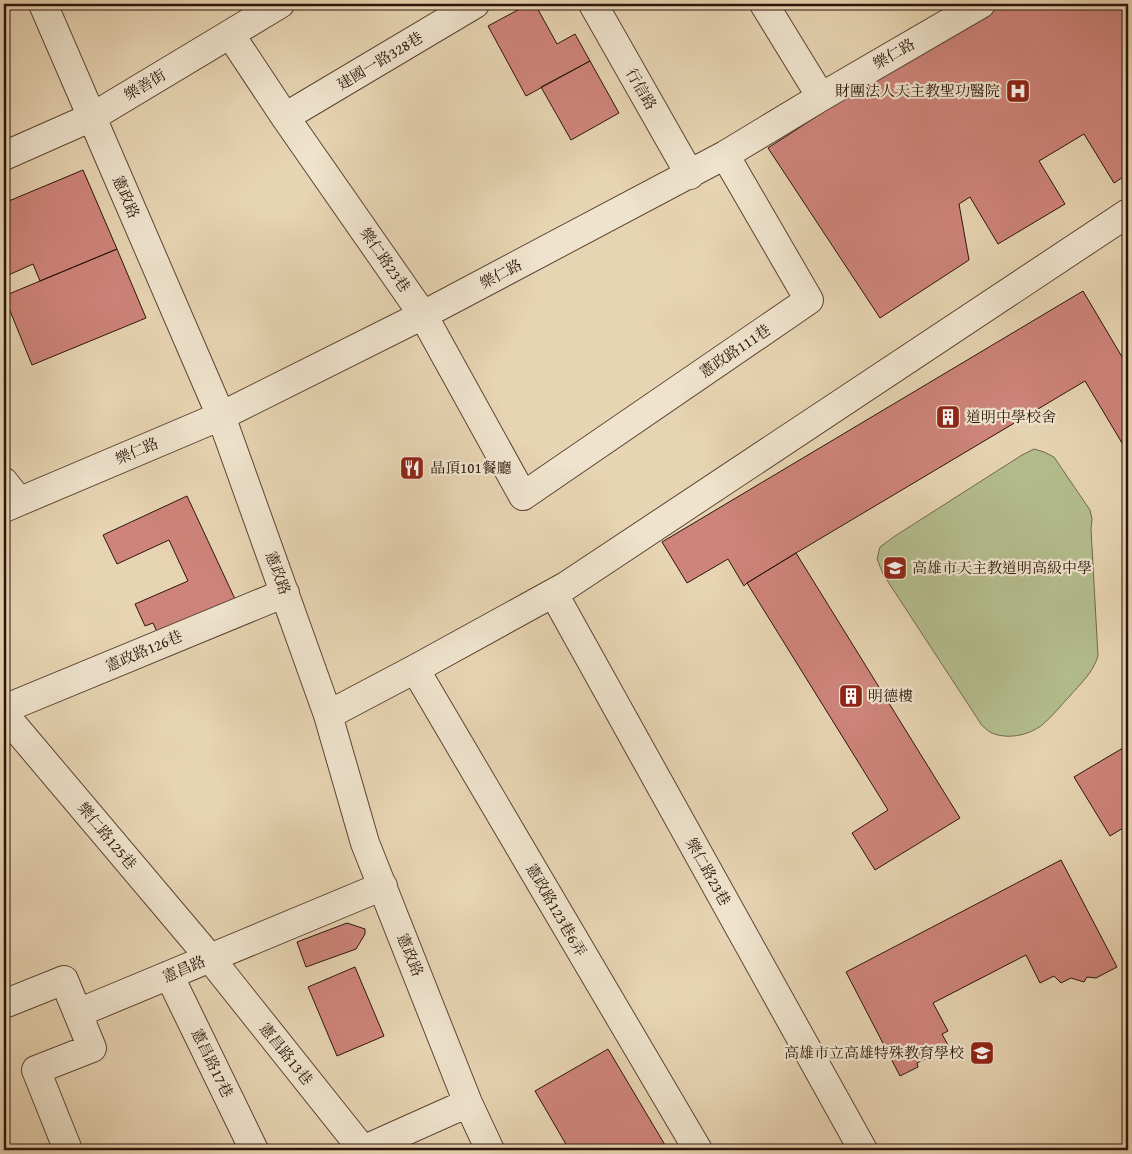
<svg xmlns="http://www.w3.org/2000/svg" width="1132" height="1154" font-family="'Gentium Book Plus','Noto Serif TC',serif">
	<rect width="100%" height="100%" fill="#e7d4b2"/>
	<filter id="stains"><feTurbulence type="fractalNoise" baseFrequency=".004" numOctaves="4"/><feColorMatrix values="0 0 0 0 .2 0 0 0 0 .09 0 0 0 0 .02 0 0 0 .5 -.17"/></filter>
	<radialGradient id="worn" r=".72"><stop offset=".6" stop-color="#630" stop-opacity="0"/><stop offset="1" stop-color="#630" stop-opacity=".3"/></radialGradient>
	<!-- green -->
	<path fill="#b4bd8d" stroke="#70684c" d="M 1034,449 L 1044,452 L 1054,457 L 1090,510 L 1092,519 L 1091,529 L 1098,656 C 1093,673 1080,684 1069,697 C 1060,706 1052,717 1042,725 C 1028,736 1005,740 990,732 C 987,730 983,727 981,724 L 883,574 L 877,559 L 880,547 L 895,536 L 1022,455 Z"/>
	<!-- building -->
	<path fill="#ce847b" stroke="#2c140a" d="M 529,4 L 535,4 L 557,44 L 575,34 L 590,61 L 526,96 L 488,26 Z
		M 998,4 L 1127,4 L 1128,5 L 1128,174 L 1114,183 L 1084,134 L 1039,161 L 1065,204 L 998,244 L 970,197 L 959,204 L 969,260 L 880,318 L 768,148 L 891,68 Z
		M 590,61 L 619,113 L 571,140 L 541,87 Z
		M 83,170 L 117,249 L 40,281 L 33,264 L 4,277 L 4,203 Z
		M 117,249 L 146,318 L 32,365 L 4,296 Z
		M 1083,291 L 1128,367 L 1128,453 L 1085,381 L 796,553 L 747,583 L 744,586 L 728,559 L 687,583 L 662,542 Z
		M 187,496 L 235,599 L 158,634 L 153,623 L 145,626 L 135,604 L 188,581 L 169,540 L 117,564 L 103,535 Z
		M 796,553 L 960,818 L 875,870 L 852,833 L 888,810 L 747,583 Z
		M 1128,745 L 1128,825 L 1110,836 L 1074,777 Z
		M 1061,860 L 1117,967 L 1096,978 L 1087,977 L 1084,982 L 1071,978 L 1061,983 L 1054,976 L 1040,983 L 1026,955 L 933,1003 L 948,1031 L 942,1034 L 949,1047 L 917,1063 L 918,1067 L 900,1076 L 846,972 Z
		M 347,923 L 365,929 L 365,934 L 356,949 L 306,967 L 297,942 Z
		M 355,967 L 384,1036 L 337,1056 L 308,987 Z
		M 608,1049 L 668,1150 L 560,1150 L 567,1146 L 535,1091 Z"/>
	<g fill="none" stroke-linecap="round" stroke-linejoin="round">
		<defs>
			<path id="minor" d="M 43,4 L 221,416 L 328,715 L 365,843 L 468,1103 L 490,1150
				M 593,4 L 690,175
				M 764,4 L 821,97
				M 230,34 L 285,117 L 423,315 L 523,496 L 809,300 L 725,155
				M 285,117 L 475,4
				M 4,156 L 92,117 L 280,4
				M 4,482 L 19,501
				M 4,508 L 221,416 L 423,315 L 725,155 L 821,97 L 981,4
				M 554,594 L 863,1150
				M 415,669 L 698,1150
				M 4,709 L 285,593
				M 4,714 L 210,958 L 363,1150
				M 328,715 L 415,669 L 566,586 L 1128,213
				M 169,975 L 254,1150
				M 4,1004 L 64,980 L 92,1048 L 36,1070 L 68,1150
				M 78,1013 L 383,886
				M 363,1150 L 468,1103"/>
		</defs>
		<!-- minor casing -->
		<use href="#minor" stroke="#5b4434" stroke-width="30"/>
		<!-- minor -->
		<use href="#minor" stroke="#efe3cd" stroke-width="28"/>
	</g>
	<!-- icons -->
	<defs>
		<symbol id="hospital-square" viewBox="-11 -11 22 22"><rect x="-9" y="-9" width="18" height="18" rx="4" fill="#8f2418" stroke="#efe3cd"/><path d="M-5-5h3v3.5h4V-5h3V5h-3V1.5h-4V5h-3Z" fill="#fff"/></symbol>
		<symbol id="building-square" viewBox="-11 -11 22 22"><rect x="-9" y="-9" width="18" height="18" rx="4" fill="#8f2418" stroke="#efe3cd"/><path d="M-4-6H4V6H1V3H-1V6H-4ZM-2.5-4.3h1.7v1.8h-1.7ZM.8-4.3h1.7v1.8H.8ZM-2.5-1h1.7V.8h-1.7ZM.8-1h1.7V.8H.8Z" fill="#fff"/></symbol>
		<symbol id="restaurant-square" viewBox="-11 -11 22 22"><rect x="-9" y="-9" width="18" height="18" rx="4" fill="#8f2418" stroke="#efe3cd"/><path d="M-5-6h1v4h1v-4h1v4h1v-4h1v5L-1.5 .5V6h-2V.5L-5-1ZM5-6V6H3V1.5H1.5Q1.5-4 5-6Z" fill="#fff"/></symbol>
		<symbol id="school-square" viewBox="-11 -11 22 22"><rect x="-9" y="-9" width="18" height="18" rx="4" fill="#8f2418" stroke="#efe3cd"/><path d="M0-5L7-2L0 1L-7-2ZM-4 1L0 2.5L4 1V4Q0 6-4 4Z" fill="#fff"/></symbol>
	</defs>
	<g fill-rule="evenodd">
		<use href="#hospital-square" x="1004" y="77" width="28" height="28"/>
		<use href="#building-square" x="934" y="403" width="28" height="28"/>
		<use href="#restaurant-square" x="398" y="454" width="28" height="28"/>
		<use href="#school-square" x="881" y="554" width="28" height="28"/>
		<use href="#building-square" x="837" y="682" width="28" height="28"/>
		<use href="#school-square" x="968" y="1039" width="28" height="28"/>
	</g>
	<g text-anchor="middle" stroke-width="4.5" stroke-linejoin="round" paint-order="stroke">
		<!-- street labels -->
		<g font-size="15" fill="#2c140a" stroke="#efe3cd">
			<text transform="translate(894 54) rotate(-30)" y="5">樂仁路</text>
			<text transform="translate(380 61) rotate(-31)" y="5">建國一路328巷</text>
			<text transform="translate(145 85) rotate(-31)" y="5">樂善街</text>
			<text transform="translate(641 89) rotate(60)" y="5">行信路</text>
			<text transform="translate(126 197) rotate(67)" y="5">憲政路</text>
			<text transform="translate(385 260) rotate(55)" y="5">樂仁路23巷</text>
			<text transform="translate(501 274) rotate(-28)" y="5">樂仁路</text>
			<text transform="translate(735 351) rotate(-34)" y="5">憲政路111巷</text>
			<text transform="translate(137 451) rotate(-23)" y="5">樂仁路</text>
			<text transform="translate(278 573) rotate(70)" y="5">憲政路</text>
			<text transform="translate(144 651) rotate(-23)" y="5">憲政路126巷</text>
			<text transform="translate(107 836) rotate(50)" y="5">樂仁路125巷</text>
			<text transform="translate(708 872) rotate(61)" y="5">樂仁路23巷</text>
			<text transform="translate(556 910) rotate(60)" y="5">憲政路123巷6弄</text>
			<text transform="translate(410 955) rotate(68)" y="5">憲政路</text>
			<text transform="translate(184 969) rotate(-23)" y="5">憲昌路</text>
			<text transform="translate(286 1054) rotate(51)" y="5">憲昌路13巷</text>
			<text transform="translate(212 1063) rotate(64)" y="5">憲昌路17巷</text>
		</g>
		<!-- poi labels -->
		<g font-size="15" fill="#2c140a" stroke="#efe3cd" text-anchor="start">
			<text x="1000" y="96" text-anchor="end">財團法人天主教聖功醫院</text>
			<text x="966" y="422">道明中學校舍</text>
			<text x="430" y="473">晶頂101餐廳</text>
			<text x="912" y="573">高雄市天主教道明高級中學</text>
			<text x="868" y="701">明德樓</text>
			<text x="964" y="1058" text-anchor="end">高雄市立高雄特殊教育學校</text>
		</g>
	</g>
	<!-- margin -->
	<rect width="1132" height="1154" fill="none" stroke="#e7d4b2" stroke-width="20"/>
	<rect x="5" y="5" width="1122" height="1144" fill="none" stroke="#2c140a" stroke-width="2.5"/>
	<rect x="10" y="10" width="1112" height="1134" fill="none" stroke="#2c140a"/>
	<rect width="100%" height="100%" filter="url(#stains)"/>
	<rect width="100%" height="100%" fill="url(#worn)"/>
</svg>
